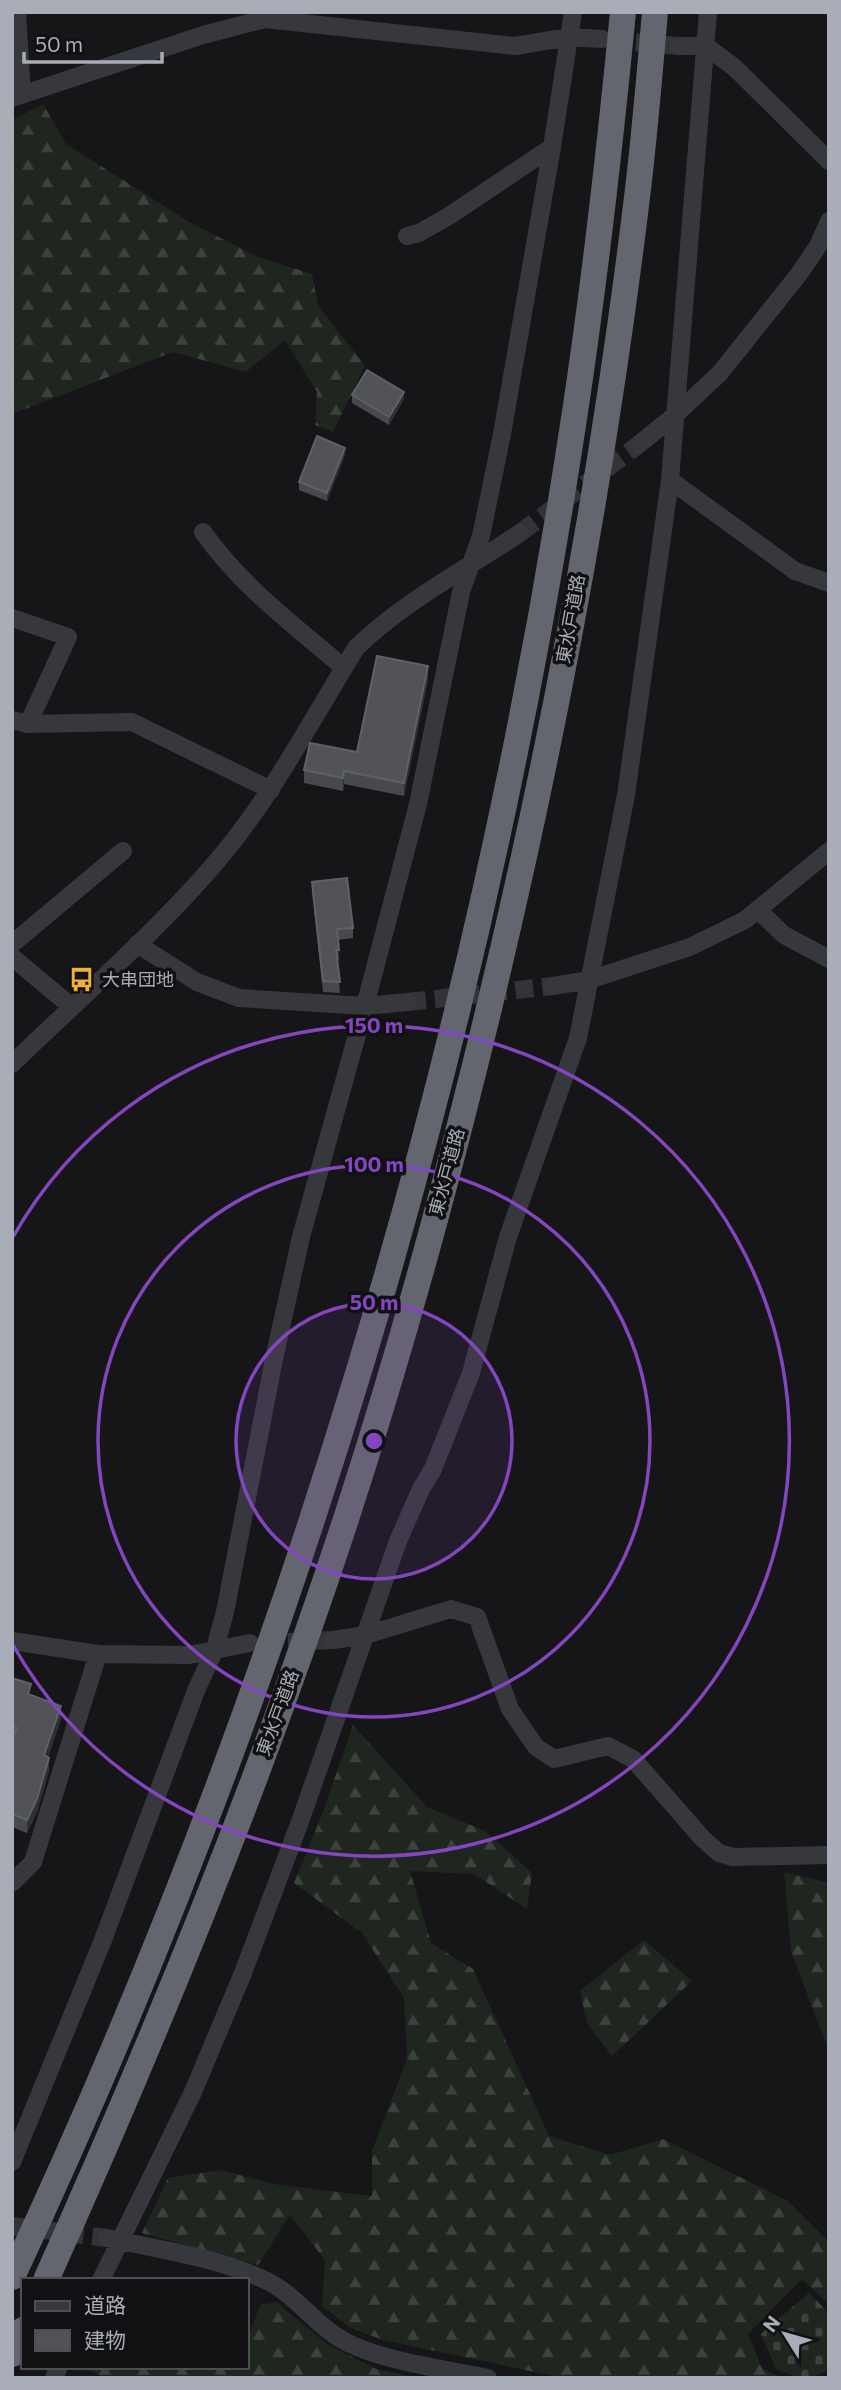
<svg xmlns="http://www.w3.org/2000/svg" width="841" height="2390" font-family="Commissioner,'Noto Sans JP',sans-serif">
	<defs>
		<pattern id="forest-firs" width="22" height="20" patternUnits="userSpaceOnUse" patternTransform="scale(1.75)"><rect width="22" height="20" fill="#1e261f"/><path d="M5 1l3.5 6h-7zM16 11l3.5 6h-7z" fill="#3c433d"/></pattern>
		<pattern id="cemetery-stones" width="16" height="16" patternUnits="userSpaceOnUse" patternTransform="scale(1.75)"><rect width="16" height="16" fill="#1e261f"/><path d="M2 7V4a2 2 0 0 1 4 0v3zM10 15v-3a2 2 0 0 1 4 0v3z" fill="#3c433d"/></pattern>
	</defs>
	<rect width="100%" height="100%" fill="#161618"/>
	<!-- forest -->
	<path fill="url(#forest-firs)" d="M 43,104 L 66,144 L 191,223 L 258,257 L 312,274 L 318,305 L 365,366 L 333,432 L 315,425 L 317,392 L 285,340 L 246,372 L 173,352 L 12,414 L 12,120 Z
		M 353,1725 L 427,1807 L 485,1831 L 532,1873 L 527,1909 L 474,1874 L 410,1871 L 431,1943 L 473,1969 L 549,2136 L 610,2155 L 663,2139 L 788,2201 L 829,2242 L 829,2304 L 802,2279 L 748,2334 L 762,2368 L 782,2378 L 563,2378 L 383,2340 L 351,2328 L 322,2306 L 325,2260 L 290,2215 L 258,2265 L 142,2233 L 168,2178 L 220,2170 L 279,2185 L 372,2196 L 372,2151 L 407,2059 L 404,1998 L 362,1933 L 294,1883 L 323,1812 Z
		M 784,1872 L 829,1883 L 829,2051 L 791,1951 Z
		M 644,1940 L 692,1981 L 612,2056 L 587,2023 L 580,1991 Z
		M 276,2302 L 327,2344 L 376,2369 L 419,2378 L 104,2378 L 84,2367 L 247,2367 L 247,2340 L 260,2305 Z"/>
	<!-- cemetery -->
	<path fill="url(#cemetery-stones)" d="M 809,2293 L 829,2313 L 829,2369 C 808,2382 799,2378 776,2369 L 761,2334 Z"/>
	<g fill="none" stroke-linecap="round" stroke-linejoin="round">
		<!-- minor-tunnel -->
		<path stroke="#333438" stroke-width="18" stroke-dasharray="18 9" stroke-linecap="butt" d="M 609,40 L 678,46
			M 520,533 L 638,445
			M 408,1002 L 553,986
			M 261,1643 L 333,1640
			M 12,2226 L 107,2238"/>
		<!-- minor -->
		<path stroke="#37383d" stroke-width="18" d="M 17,12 L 22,95
			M 678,46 L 706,46 L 735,68 L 829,161
			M 12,98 L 203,35 L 265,19 L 515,46 L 569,37 L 602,39
			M 407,236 L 419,233 L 449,216 L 552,147
			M 638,445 L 674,416 L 720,373 L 799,274 L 818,246 L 829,221
			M 670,480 L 795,571 L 829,583
			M 203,532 C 241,586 294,625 344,668
			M 12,618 L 68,637 L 28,724
			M 12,720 L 28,724 L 132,722 L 271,790
			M 758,910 L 784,935 L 829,959
			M 12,944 L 123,851
			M 137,944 L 197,982 L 239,998 L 365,1006 L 408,1002
			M 12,957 L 72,1007
			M 553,986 L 589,980 L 690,947 L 745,920 L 829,851
			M 12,1064 C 83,995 165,925 227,849 C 277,787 314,716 356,648 C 403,602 465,570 520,533
			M 333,1640 L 366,1635 L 451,1609 L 477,1617 L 510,1709 L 536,1747 L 554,1759 L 608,1746 L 633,1759 L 703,1839 L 719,1853 L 733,1857 L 829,1855
			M 12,1641 L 98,1654 L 189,1655 L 250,1643
			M 12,1883 L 33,1862 L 98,1654
			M 12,2162 L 103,1940 L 197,1688 L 214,1652 L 225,1612 L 274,1359 L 301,1237 L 365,1006 L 418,804 L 461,592 L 481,536 L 502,434 L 552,147 L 573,12
			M 107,2238 C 160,2250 217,2257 267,2281 C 298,2296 317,2328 348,2343 C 387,2362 445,2369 488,2378
			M 101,2280 L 193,2092 L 243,1973 L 301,1819 L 398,1541 L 421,1489 L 433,1469 L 471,1373 L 508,1237 L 578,1038 L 626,795 L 670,480 L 708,12
			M 54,2378 L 59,2367"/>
		<!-- highway -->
		<path stroke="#63666e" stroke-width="26" d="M 12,2277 C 288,1688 478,1056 575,412 C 595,279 610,146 623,12
			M 46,2280 C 158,2031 261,1779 346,1519 C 390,1384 429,1247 464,1109 C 541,807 601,499 638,189 C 645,130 650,71 655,12
			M 12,2354 L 23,2330"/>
	</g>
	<!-- wall -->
	<path fill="#47494d" d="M 352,395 L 404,399 L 389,425 L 352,403 Z
		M 345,455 L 327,501 L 299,490 L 299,482 Z
		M 428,680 L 404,796 L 344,784 L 343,791 L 304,783 L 304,770 L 357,752 Z
		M 312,882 L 353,928 L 353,938 L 338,940 L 339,960 L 337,961 L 340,993 L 323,992 L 312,892 Z
		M 12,1678 L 31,1696 L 61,1719 L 48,1757 L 49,1771 L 37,1812 L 27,1833 L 12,1827 Z"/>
	<!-- shaded-wall -->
	<path fill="#2f3033" d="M 404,392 L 404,399 L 389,425 L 389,417 Z
		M 345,448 L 345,455 L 327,501 L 327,493 Z
		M 428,666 L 428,680 L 404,796 L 404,783 Z
		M 344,771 L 344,784 L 343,791 L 343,778 Z
		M 61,1706 L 61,1719 L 44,1769 L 44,1755 Z
		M 49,1758 L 49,1771 L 37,1812 L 27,1833 L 27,1820 Z"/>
	<!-- building -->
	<path fill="#525359" stroke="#5f6168" stroke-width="2" d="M 367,370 L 404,392 L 389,417 L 352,395 Z
		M 317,436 L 345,448 L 327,493 L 299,482 Z
		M 377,656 L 428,666 L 404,783 L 344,771 L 343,778 L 304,770 L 310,743 L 357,752 Z
		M 347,878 L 353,928 L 337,929 L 339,950 L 336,950 L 340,982 L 323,981 L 312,882 Z
		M 12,1678 L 31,1684 L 28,1694 L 61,1706 L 44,1755 L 49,1758 L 37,1799 L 27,1820 L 12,1814 L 12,1738 L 17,1728 L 12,1727 Z"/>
	<!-- distance rings -->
	<circle cx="374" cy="1441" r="138" fill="#8446be" fill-opacity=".12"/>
	<g fill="none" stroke="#8446be" stroke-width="3.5">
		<circle cx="374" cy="1441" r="138"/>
		<circle cx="374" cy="1441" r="276"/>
		<path d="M13 1237A415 415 0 1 1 13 1645"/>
	</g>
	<!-- icons -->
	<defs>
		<symbol id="bus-bare" viewBox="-9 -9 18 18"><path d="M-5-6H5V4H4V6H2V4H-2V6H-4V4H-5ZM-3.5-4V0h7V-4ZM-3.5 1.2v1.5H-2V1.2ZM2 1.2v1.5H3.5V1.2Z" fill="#f2b134" stroke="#111113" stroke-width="2.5" paint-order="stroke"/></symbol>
	</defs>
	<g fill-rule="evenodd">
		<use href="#bus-bare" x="64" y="962" width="35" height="35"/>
	</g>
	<g text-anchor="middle" stroke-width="7" stroke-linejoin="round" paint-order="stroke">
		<!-- street labels -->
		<g font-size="18" fill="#a8adb8" stroke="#111113">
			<text transform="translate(571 619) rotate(-80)" y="6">東水戸道路</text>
			<text transform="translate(447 1172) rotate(-75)" y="6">東水戸道路</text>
			<text transform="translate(278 1713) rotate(-70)" y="6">東水戸道路</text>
		</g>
		<!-- poi labels -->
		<g font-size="18" fill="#a8adb8" stroke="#111113" text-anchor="start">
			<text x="102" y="986">大串団地</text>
		</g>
	</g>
	<circle cx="374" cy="1441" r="10" fill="#8446be" stroke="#111113" stroke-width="3.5"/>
	<g font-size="21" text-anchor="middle" font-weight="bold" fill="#8446be" stroke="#111113" stroke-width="7" stroke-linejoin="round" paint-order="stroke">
		<text x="374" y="1033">150 m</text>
		<text x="374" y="1172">100 m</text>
		<text x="374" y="1310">50 m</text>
	</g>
	<!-- border -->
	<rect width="841" height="2390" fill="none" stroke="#a8adb8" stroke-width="28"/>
	<!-- legend -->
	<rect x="21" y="2278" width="228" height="91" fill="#111113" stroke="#4d4f55" stroke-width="2"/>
	<rect x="35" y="2301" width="35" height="10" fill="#37383d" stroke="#4d4f55" stroke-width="2"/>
	<text x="84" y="2313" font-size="21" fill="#a8adb8">道路</text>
	<rect x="35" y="2330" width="35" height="21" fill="#525359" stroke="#4d4f55" stroke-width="2"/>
	<text x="84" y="2348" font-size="21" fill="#a8adb8">建物</text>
	<!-- north arrow -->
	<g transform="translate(785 2334) rotate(307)" stroke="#111113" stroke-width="5" paint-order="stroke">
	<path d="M0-5L12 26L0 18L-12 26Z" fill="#a8adb8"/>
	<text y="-10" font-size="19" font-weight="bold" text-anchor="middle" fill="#a8adb8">N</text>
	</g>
	<!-- scale -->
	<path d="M24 52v10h138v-10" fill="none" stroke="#a8adb8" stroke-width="3.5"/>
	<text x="35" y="52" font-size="21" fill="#a8adb8" stroke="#111113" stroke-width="5" paint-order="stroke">50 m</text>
</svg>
